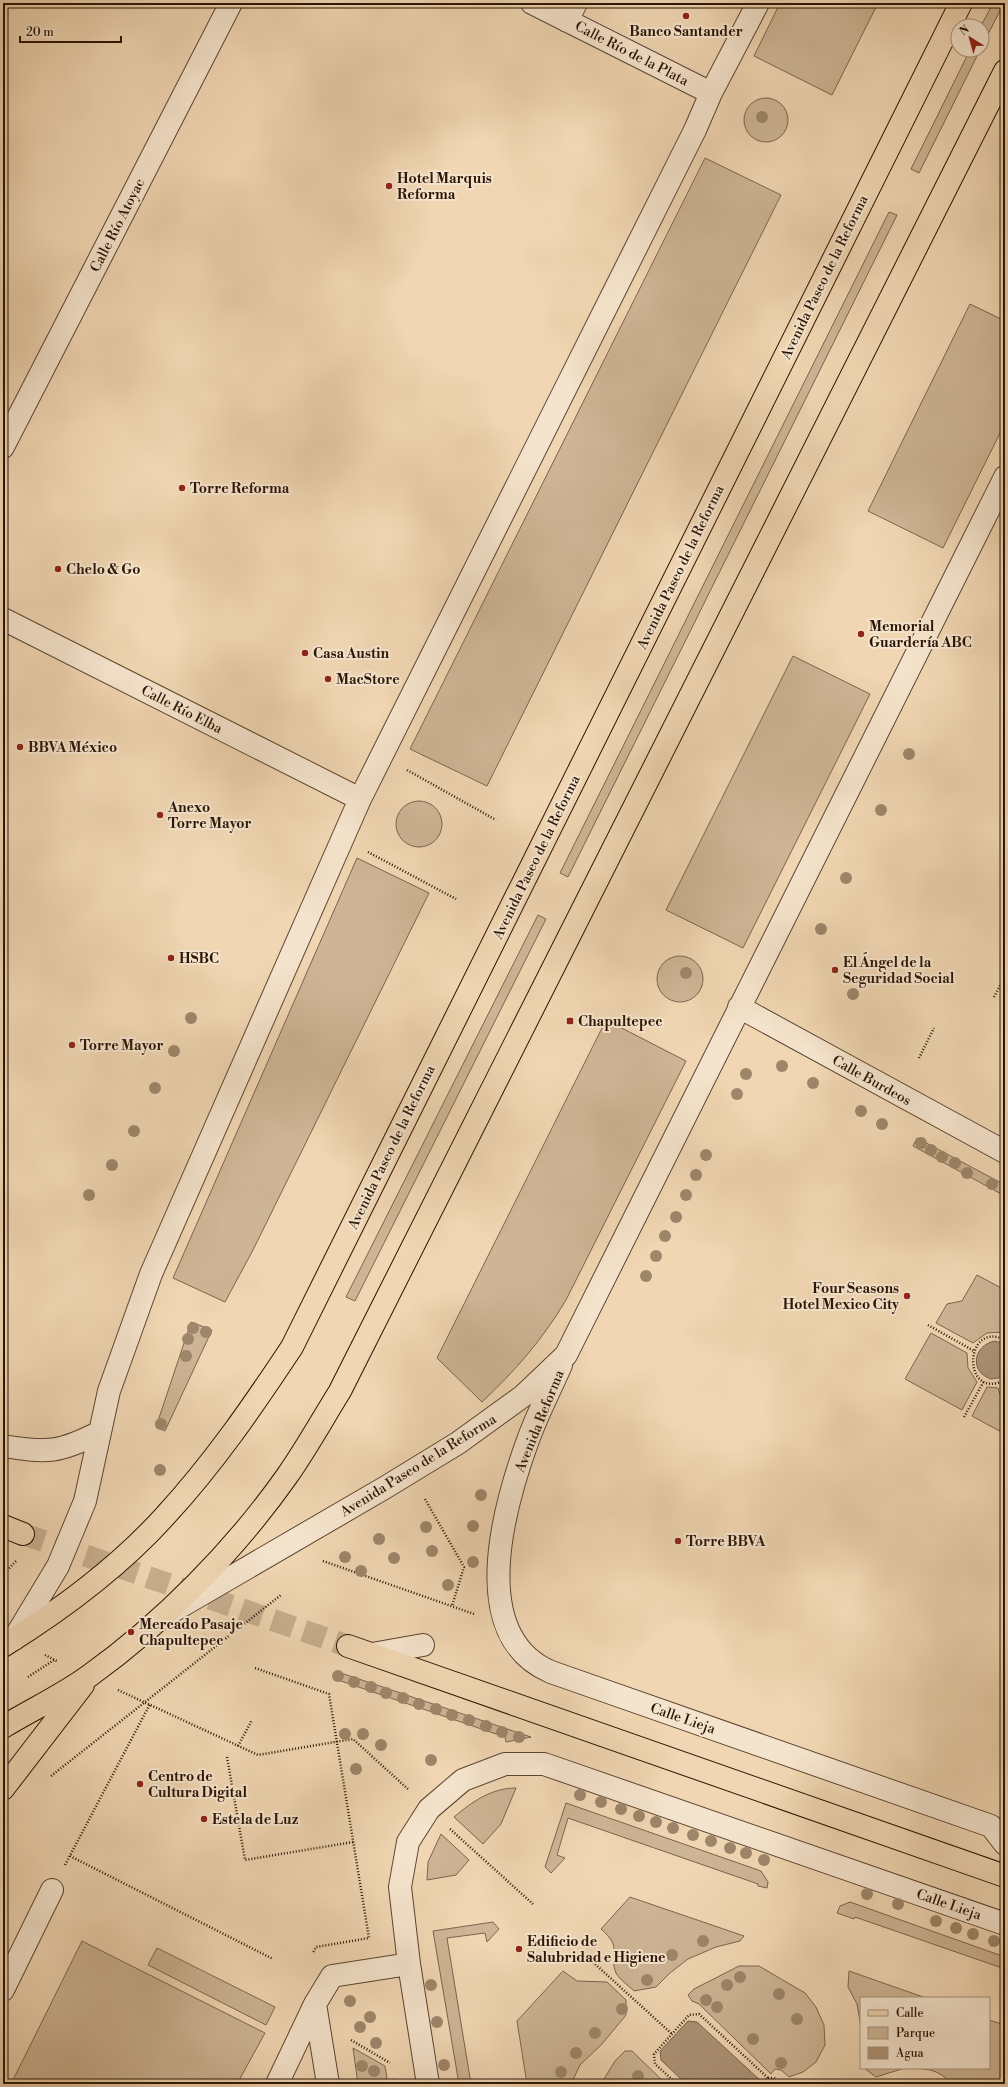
<svg xmlns="http://www.w3.org/2000/svg" width="1008" height="2087" font-family="'Libre Bodoni',serif">
	<rect width="100%" height="100%" fill="#f0d6b2"/>
	<filter id="stains"><feTurbulence type="fractalNoise" baseFrequency=".005" numOctaves="4"/><feColorMatrix values="0 0 0 0 .2 0 0 0 0 .09 0 0 0 0 .02 0 0 0 .5 -.17"/></filter>
	<radialGradient id="worn" r=".72"><stop offset=".6" stop-color="#630" stop-opacity="0"/><stop offset="1" stop-color="#630" stop-opacity=".3"/></radialGradient>
	<!-- green -->
	<path fill="#ceb595" stroke="#7c644d" d="M 780,3 L 878,3 L 832,95 L 754,56 Z
		M 993,3 L 1004,3 L 982,46 L 981,26 Z
		M 970,50 L 980,50 L 919,173 L 911,169 Z
		M744 120a22 22 0 1 1 44 0a22 22 0 1 1-44 0Z
		M 705,158 L 781,195 L 487,786 L 410,749 Z
		M 889,212 L 897,215 L 568,877 L 560,873 Z
		M 970,304 L 1005,321 L 1005,423 L 943,548 L 868,511 Z
		M 793,656 L 870,694 L 743,948 L 666,910 Z
		M396 824a23 23 0 1 1 46 0a23 23 0 1 1-46 0Z
		M 357,858 L 429,893 L 253,1250 L 225,1302 L 173,1278 Z
		M 538,915 L 546,919 L 355,1301 L 346,1297 Z
		M657 979a23 23 0 1 1 46 0a23 23 0 1 1-46 0Z
		M 606,1020 L 686,1061 L 566,1300 C 543,1339 515,1371 482,1402 L 437,1358 Z
		M 917,1138 L 1005,1185 L 1005,1196 L 913,1146 Z
		M 977,1275 L 1005,1290 L 1005,1332 L 987,1333 L 973,1343 L 936,1323 L 947,1304 L 962,1301 Z
		M 191,1322 L 212,1330 L 165,1431 L 156,1427 Z
		M 931,1333 L 967,1353 L 968,1368 L 977,1382 L 962,1410 L 905,1379 Z
		M 987,1387 L 998,1388 L 1005,1409 L 1005,1434 L 972,1416 Z
		M 338,1672 L 531,1737 L 506,1742 L 505,1737 L 335,1679 Z
		M 516,1788 L 501,1824 L 483,1844 L 454,1817 C 472,1802 491,1788 516,1788 Z
		M 566,1803 L 761,1871 L 768,1882 L 767,1888 L 758,1886 L 758,1884 L 568,1818 L 557,1855 L 565,1858 L 551,1873 L 545,1867 Z
		M 441,1834 L 469,1860 L 456,1875 L 427,1880 L 428,1862 Z
		M 630,1897 L 744,1936 L 740,1941 L 716,1947 L 688,1959 L 670,1973 L 656,1987 L 634,1991 C 629,1986 619,1979 616,1973 C 608,1953 624,1949 601,1929 Z
		M 850,1902 L 1005,1957 L 1005,1969 L 855,1917 L 854,1919 L 837,1913 L 840,1906 Z
		M 493,1922 L 499,1929 L 487,1942 L 485,1933 L 447,1938 L 471,2084 L 459,2084 L 433,1931 Z
		M 82,1941 L 265,2033 L 237,2084 L 11,2084 Z
		M 157,1948 L 275,2007 L 266,2025 L 148,1965 Z
		M 739,1966 L 759,1966 L 805,1993 L 816,2007 L 824,2025 L 825,2045 L 816,2062 L 803,2072 L 789,2077 L 781,2070 L 775,2069 L 771,2074 L 699,2004 L 692,2001 L 688,1995 L 694,1989 Z
		M 563,1971 L 577,1981 L 607,1982 L 626,2000 L 626,2015 L 602,2044 L 580,2065 L 571,2084 L 527,2084 L 517,2021 Z
		M 849,1971 L 926,1998 L 861,1998 L 861,2027 L 857,2004 L 848,1987 Z
		M 989,2020 L 1005,2025 L 1005,2084 L 952,2084 C 937,2068 927,2069 906,2068 L 989,2068 Z
		M 353,2048 L 385,2066 L 387,2078 L 383,2084 L 358,2084 Z
		M 625,2051 L 632,2051 L 666,2084 L 601,2084 L 615,2061 Z
		M 864,2068 L 905,2068 L 876,2077 Z"/>
	<!-- water -->
	<path fill="#ad9477" stroke="#796149" d="M 995,1341 L 1005,1344 L 1005,1377 L 991,1379 C 969,1372 973,1345 995,1341 Z
		M 688,2021 L 697,2022 L 761,2081 L 759,2084 L 686,2084 L 661,2060 L 660,2051 Z"/>
	<g fill="none" stroke-linecap="round" stroke-linejoin="round">
		<!-- major-tunnel -->
		<path stroke="#c8af8f" stroke-width="22" stroke-dasharray="22 11" stroke-linecap="butt" d="M 23,1534 L 348,1646"/>
		<defs>
			<path id="minor" d="M 532,3 L 711,93
				M 567,21 L 576,3
				M 3,447 L 231,3
				M 3,619 L 360,799
				M 739,1007 L 1005,1152
				M 561,1365 C 550,1390 537,1415 528,1440 C 504,1506 466,1636 551,1672 L 991,1826 L 1005,1844
				M 3,1446 C 48,1453 59,1453 100,1432
				M 173,1611 L 386,1487 L 458,1443 L 523,1396 L 566,1355 L 1005,477
				M 14,1639 L 58,1566 L 85,1501 L 109,1391 L 151,1274 L 360,799 L 695,130 L 711,93 L 758,3
				M 372,1654 L 423,1645
				M 3,1990 L 52,1890
				M 277,2084 L 315,2004
				M 328,2084 L 315,2004 L 332,1976 L 409,1964
				M 428,2084 L 409,1964 L 400,1887 L 408,1842 L 429,1809 L 463,1780 L 505,1764 L 544,1764 L 1005,1924"/>
			<path id="major" d="M 3,1526 L 23,1534
				M 3,1646 C 61,1610 119,1567 165,1516 C 213,1464 253,1406 292,1347 L 961,3
				M 348,1646 L 1005,1876
				M 3,1727 C 31,1710 63,1695 89,1676 C 163,1623 234,1551 287,1476 C 306,1449 322,1420 340,1391 L 1005,71
				M 3,1789 L 83,1685"/>
		</defs>
		<!-- minor casing -->
		<use href="#minor" stroke="#5c4430" stroke-width="24"/>
		<!-- major casing -->
		<use href="#major" stroke="#2a1405" stroke-width="24"/>
		<!-- path -->
		<path stroke="#2a1405" stroke-width="2.5" stroke-dasharray="1 2" stroke-linecap="butt" d="M 407,770 L 496,820
			M 368,852 L 456,899
			M 994,997 L 1005,976
			M 919,1058 L 934,1028
			M 928,1325 L 974,1351
			M 1005,1340 C 964,1319 961,1402 1005,1380
			M 1001,1382 L 1005,1394
			M 964,1417 L 984,1381
			M 425,1499 L 464,1567 L 452,1606
			M 323,1561 L 474,1614
			M 3,1575 L 16,1561
			M 45,1655 L 57,1661
			M 255,1668 L 329,1694 L 369,1938 L 316,1947 L 313,1953
			M 28,1677 L 54,1660
			M 118,1690 L 258,1755 L 353,1739 L 409,1790
			M 238,1746 L 252,1720
			M 227,1757 L 245,1860 L 353,1842
			M 51,1776 L 281,1595
			M 450,1829 L 533,1904
			M 70,1856 L 273,1959
			M 65,1865 L 150,1704
			M 584,1954 L 672,2034
			M 351,2040 L 390,2063
			M 768,2078 L 774,2078 L 780,2084
			M 389,2084 L 393,2079
			M 677,2084 L 655,2064 L 654,2054 L 689,2015 L 699,2014 L 768,2078 L 762,2084
			M 905,2084 L 923,2081 L 936,2084"/>
		<!-- minor -->
		<use href="#minor" stroke="#f5e4cd" stroke-width="22"/>
		<!-- major -->
		<use href="#major" stroke="#f0d6b2" stroke-width="22"/>
	</g>
	<!-- trees -->
	<g fill="#9e866a">
		<circle cx="762" cy="117" r="6"/>
		<circle cx="909" cy="754" r="6"/>
		<circle cx="881" cy="810" r="6"/>
		<circle cx="846" cy="878" r="6"/>
		<circle cx="821" cy="929" r="6"/>
		<circle cx="686" cy="973" r="6"/>
		<circle cx="853" cy="994" r="6"/>
		<circle cx="191" cy="1018" r="6"/>
		<circle cx="174" cy="1051" r="6"/>
		<circle cx="782" cy="1066" r="6"/>
		<circle cx="746" cy="1074" r="6"/>
		<circle cx="813" cy="1083" r="6"/>
		<circle cx="155" cy="1088" r="6"/>
		<circle cx="737" cy="1094" r="6"/>
		<circle cx="861" cy="1111" r="6"/>
		<circle cx="882" cy="1124" r="6"/>
		<circle cx="134" cy="1131" r="6"/>
		<circle cx="921" cy="1143" r="6"/>
		<circle cx="931" cy="1150" r="6"/>
		<circle cx="706" cy="1155" r="6"/>
		<circle cx="942" cy="1157" r="6"/>
		<circle cx="955" cy="1163" r="6"/>
		<circle cx="112" cy="1165" r="6"/>
		<circle cx="967" cy="1173" r="6"/>
		<circle cx="696" cy="1175" r="6"/>
		<circle cx="992" cy="1184" r="6"/>
		<circle cx="89" cy="1195" r="6"/>
		<circle cx="686" cy="1195" r="6"/>
		<circle cx="676" cy="1217" r="6"/>
		<circle cx="665" cy="1236" r="6"/>
		<circle cx="656" cy="1256" r="6"/>
		<circle cx="646" cy="1276" r="6"/>
		<circle cx="193" cy="1328" r="6"/>
		<circle cx="206" cy="1332" r="6"/>
		<circle cx="188" cy="1339" r="6"/>
		<circle cx="186" cy="1356" r="6"/>
		<circle cx="161" cy="1424" r="6"/>
		<circle cx="160" cy="1470" r="6"/>
		<circle cx="481" cy="1495" r="6"/>
		<circle cx="473" cy="1526" r="6"/>
		<circle cx="426" cy="1527" r="6"/>
		<circle cx="379" cy="1539" r="6"/>
		<circle cx="432" cy="1551" r="6"/>
		<circle cx="345" cy="1557" r="6"/>
		<circle cx="394" cy="1558" r="6"/>
		<circle cx="473" cy="1562" r="6"/>
		<circle cx="361" cy="1571" r="6"/>
		<circle cx="448" cy="1585" r="6"/>
		<circle cx="338" cy="1676" r="6"/>
		<circle cx="354" cy="1682" r="6"/>
		<circle cx="371" cy="1687" r="6"/>
		<circle cx="386" cy="1693" r="6"/>
		<circle cx="403" cy="1698" r="6"/>
		<circle cx="419" cy="1704" r="6"/>
		<circle cx="436" cy="1709" r="6"/>
		<circle cx="452" cy="1715" r="6"/>
		<circle cx="469" cy="1720" r="6"/>
		<circle cx="486" cy="1726" r="6"/>
		<circle cx="502" cy="1732" r="6"/>
		<circle cx="345" cy="1734" r="6"/>
		<circle cx="363" cy="1734" r="6"/>
		<circle cx="519" cy="1737" r="6"/>
		<circle cx="381" cy="1745" r="6"/>
		<circle cx="431" cy="1760" r="6"/>
		<circle cx="356" cy="1769" r="6"/>
		<circle cx="580" cy="1795" r="6"/>
		<circle cx="601" cy="1802" r="6"/>
		<circle cx="621" cy="1809" r="6"/>
		<circle cx="639" cy="1816" r="6"/>
		<circle cx="656" cy="1822" r="6"/>
		<circle cx="673" cy="1828" r="6"/>
		<circle cx="693" cy="1835" r="6"/>
		<circle cx="711" cy="1841" r="6"/>
		<circle cx="730" cy="1848" r="6"/>
		<circle cx="746" cy="1853" r="6"/>
		<circle cx="764" cy="1860" r="6"/>
		<circle cx="867" cy="1894" r="6"/>
		<circle cx="898" cy="1904" r="6"/>
		<circle cx="936" cy="1921" r="6"/>
		<circle cx="956" cy="1928" r="6"/>
		<circle cx="973" cy="1934" r="6"/>
		<circle cx="703" cy="1941" r="6"/>
		<circle cx="994" cy="1941" r="6"/>
		<circle cx="672" cy="1955" r="6"/>
		<circle cx="740" cy="1977" r="6"/>
		<circle cx="647" cy="1980" r="6"/>
		<circle cx="431" cy="1985" r="6"/>
		<circle cx="727" cy="1985" r="6"/>
		<circle cx="779" cy="1994" r="6"/>
		<circle cx="706" cy="2000" r="6"/>
		<circle cx="350" cy="2001" r="6"/>
		<circle cx="717" cy="2007" r="6"/>
		<circle cx="622" cy="2009" r="6"/>
		<circle cx="370" cy="2017" r="6"/>
		<circle cx="797" cy="2019" r="6"/>
		<circle cx="437" cy="2022" r="6"/>
		<circle cx="360" cy="2027" r="6"/>
		<circle cx="595" cy="2033" r="6"/>
		<circle cx="753" cy="2039" r="6"/>
		<circle cx="376" cy="2043" r="6"/>
		<circle cx="576" cy="2053" r="6"/>
		<circle cx="781" cy="2063" r="6"/>
		<circle cx="444" cy="2065" r="6"/>
		<circle cx="362" cy="2066" r="6"/>
		<circle cx="374" cy="2071" r="6"/>
		<circle cx="561" cy="2072" r="6"/>
		<circle cx="638" cy="2076" r="6"/>
	</g>
	<!-- markers -->
	<g fill="#8f2418" stroke="#f5e4cd" stroke-width="1.5">
		<circle cx="686" cy="16" r="4"/>
		<circle cx="389" cy="186" r="4"/>
		<circle cx="182" cy="488" r="4"/>
		<circle cx="58" cy="569" r="4"/>
		<circle cx="861" cy="634" r="4"/>
		<circle cx="305" cy="653" r="4"/>
		<circle cx="328" cy="679" r="4"/>
		<circle cx="20" cy="747" r="4"/>
		<circle cx="160" cy="815" r="4"/>
		<circle cx="171" cy="958" r="4"/>
		<circle cx="835" cy="970" r="4"/>
		<rect x="566" y="1017" width="8" height="8" rx="2"/>
		<circle cx="72" cy="1045" r="4"/>
		<circle cx="907" cy="1296" r="4"/>
		<circle cx="678" cy="1541" r="4"/>
		<circle cx="131" cy="1632" r="4"/>
		<circle cx="140" cy="1784" r="4"/>
		<circle cx="204" cy="1819" r="4"/>
		<circle cx="519" cy="1949" r="4"/>
	</g>
	<g text-anchor="middle" stroke-width="4" stroke-linejoin="round" paint-order="stroke">
		<!-- poi labels -->
		<g font-size="14" font-weight="bold" fill="#2a1405" stroke="#f5e4cd" text-anchor="start">
			<text x="686" y="36" text-anchor="middle">Banco Santander</text>
			<text x="397" y="183">Hotel Marquis<tspan x="397" dy="16">Reforma</tspan></text>
			<text x="190" y="493">Torre Reforma</text>
			<text x="66" y="574">Chelo &amp; Go</text>
			<text x="869" y="631">Memorial<tspan x="869" dy="16">Guardería ABC</tspan></text>
			<text x="313" y="658">Casa Austin</text>
			<text x="336" y="684">MacStore</text>
			<text x="28" y="752">BBVA México</text>
			<text x="168" y="812">Anexo<tspan x="168" dy="16">Torre Mayor</tspan></text>
			<text x="179" y="963">HSBC</text>
			<text x="843" y="967">El Ángel de la<tspan x="843" dy="16">Seguridad Social</tspan></text>
			<text x="578" y="1026">Chapultepec</text>
			<text x="80" y="1050">Torre Mayor</text>
			<text x="899" y="1293" text-anchor="end">Four Seasons<tspan x="899" dy="16">Hotel Mexico City</tspan></text>
			<text x="686" y="1546">Torre BBVA</text>
			<text x="139" y="1629">Mercado Pasaje<tspan x="139" dy="16">Chapultepec</tspan></text>
			<text x="148" y="1781">Centro de<tspan x="148" dy="16">Cultura Digital</tspan></text>
			<text x="212" y="1824">Estela de Luz</text>
			<text x="527" y="1946">Edificio de<tspan x="527" dy="16">Salubridad e Higiene</tspan></text>
		</g>
		<!-- street labels -->
		<g font-size="14" fill="#2a1405" stroke="#f5e4cd">
			<text transform="translate(632 53) rotate(27)" y="5">Calle Río de la Plata</text>
			<text transform="translate(117 225) rotate(-63)" y="5">Calle Río Atoyac</text>
			<text transform="translate(824 277) rotate(-64)" y="5">Avenida Paseo de la Reforma</text>
			<text transform="translate(680 567) rotate(-64)" y="5">Avenida Paseo de la Reforma</text>
			<text transform="translate(182 709) rotate(27)" y="5">Calle Río Elba</text>
			<text transform="translate(536 857) rotate(-64)" y="5">Avenida Paseo de la Reforma</text>
			<text transform="translate(872 1080) rotate(29)" y="5">Calle Burdeos</text>
			<text transform="translate(391 1147) rotate(-64)" y="5">Avenida Paseo de la Reforma</text>
			<text transform="translate(539 1421) rotate(-68)" y="5">Avenida Reforma</text>
			<text transform="translate(418 1465) rotate(-32)" y="5">Avenida Paseo de la Reforma</text>
			<text transform="translate(683 1718) rotate(19)" y="5">Calle Lieja</text>
			<text transform="translate(949 1904) rotate(19)" y="5">Calle Lieja</text>
		</g>
	</g>
	<!-- margin -->
	<rect width="1008" height="2087" fill="none" stroke="#f0d6b2" stroke-width="16"/>
	<rect x="4" y="4" width="1000" height="2079" fill="none" stroke="#2a1405" stroke-width="2"/>
	<rect x="8" y="8" width="992" height="2071" fill="none" stroke="#2a1405"/>
	<!-- legend -->
	<rect x="860" y="1997" width="130" height="72" fill="#f5e4cd" stroke="#a4917d"/>
	<rect x="868" y="2010" width="20" height="6" fill="#f0d6b2" stroke="#a4917d"/>
	<text x="896" y="2017" font-size="12" fill="#2a1405">Calle</text>
	<rect x="868" y="2027" width="20" height="12" fill="#ceb595" stroke="#a4917d"/>
	<text x="896" y="2037" font-size="12" fill="#2a1405">Parque</text>
	<rect x="868" y="2047" width="20" height="12" fill="#ad9477" stroke="#a4917d"/>
	<text x="896" y="2057" font-size="12" fill="#2a1405">Agua</text>
	<!-- north arrow -->
	<g transform="translate(970 38) rotate(323)"><circle r="19" fill="#f5e4cd" stroke="#a4917d"/>
	<path d="M0-3L7 15L0 10L-7 15Z" fill="#8f2418"/>
	<text y="-6" font-size="11" font-weight="bold" text-anchor="middle" fill="#2a1405">N</text>
	</g>
	<!-- scale -->
	<path d="M20 36v6h101v-6" fill="none" stroke="#2a1405" stroke-width="2"/>
	<text x="26" y="36" font-size="12" fill="#2a1405" stroke="#f5e4cd" stroke-width="3" paint-order="stroke">20 m</text>
	<rect width="100%" height="100%" filter="url(#stains)"/>
	<rect width="100%" height="100%" fill="url(#worn)"/>
</svg>
